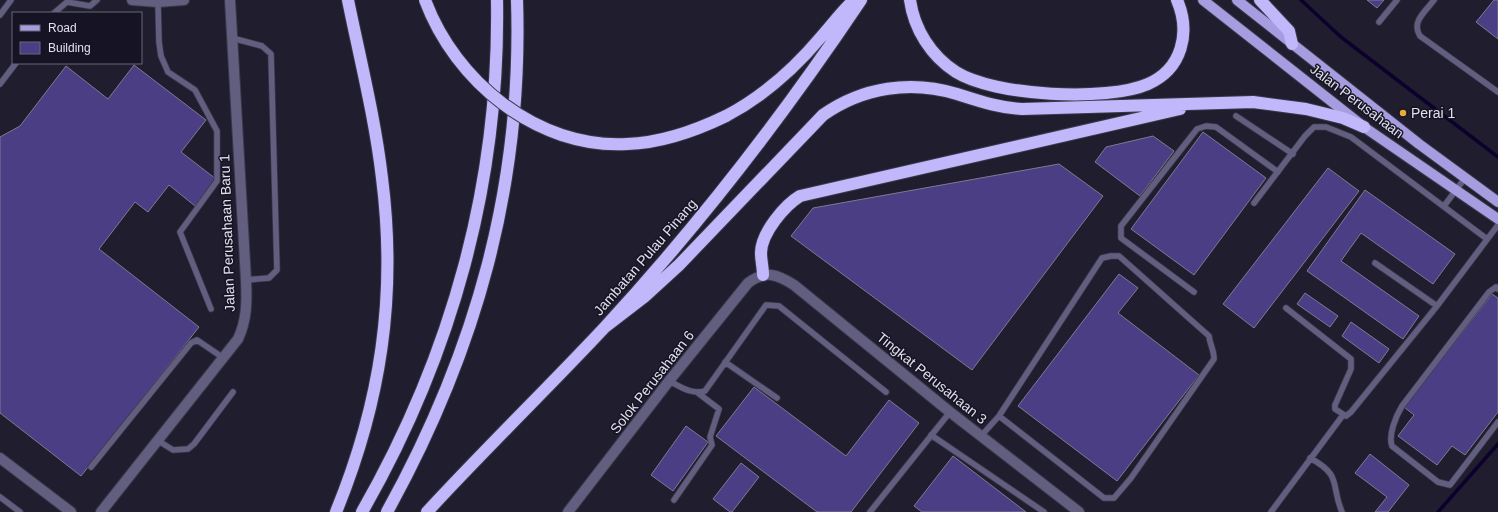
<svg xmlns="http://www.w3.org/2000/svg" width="1498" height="512" font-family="Helvetica,sans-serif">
	<rect width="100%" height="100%" fill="#1f1d2e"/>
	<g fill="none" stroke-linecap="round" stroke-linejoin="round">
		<!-- stream -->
		<path stroke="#0e002d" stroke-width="3.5" d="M 1301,0 L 1341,37 L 1498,157
			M 1438,512 L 1498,444"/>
	</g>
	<!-- building -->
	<path fill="#4c3e85" stroke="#7d7b90" d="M 1367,0 L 1384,0 L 1377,8 Z
		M 1494,0 L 1498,0 L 1498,39 L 1476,22 Z
		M 134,65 L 206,120 L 181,152 L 216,179 L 195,206 L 169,185 L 148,212 L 135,202 L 99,249 L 199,327 L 81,476 L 0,413 L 0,137 L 20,126 L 66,66 L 108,99 Z
		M 1203,132 L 1266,178 L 1194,275 L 1131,229 Z
		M 1153,136 L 1174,151 L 1140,196 L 1095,162 L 1106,147 Z
		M 1059,164 L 1103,196 L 972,370 L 791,236 L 813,208 Z
		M 1328,168 L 1359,191 L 1254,328 L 1223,304 Z
		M 1365,190 L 1455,254 L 1433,284 L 1361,233 L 1341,261 L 1419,316 L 1403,339 L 1307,271 Z
		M 1119,274 L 1138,288 L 1118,313 L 1199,375 L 1117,481 L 1018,406 Z
		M 1305,293 L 1338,316 L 1330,327 L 1297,304 Z
		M 1492,294 L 1498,298 L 1498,412 L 1465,455 L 1452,446 L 1437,465 L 1398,436 L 1414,415 L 1404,407 Z
		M 1351,322 L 1389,349 L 1379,363 L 1342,336 Z
		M 754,387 L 846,456 L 889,400 L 919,423 L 851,512 L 817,512 L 716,436 Z
		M 686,426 L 708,442 L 673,491 L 651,475 Z
		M 1370,454 L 1409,485 L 1388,512 L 1375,512 L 1387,497 L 1355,473 Z
		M 953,456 L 1026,512 L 922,512 L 914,506 Z
		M 741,463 L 759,477 L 732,512 L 730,512 L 713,499 Z"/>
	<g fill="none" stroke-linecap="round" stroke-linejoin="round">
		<defs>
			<path id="service" d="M 1434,0 C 1425,12 1411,22 1420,36 L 1498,92
				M 158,2 L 159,42 L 161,56 L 168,72 L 195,90 L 217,131 L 217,181 L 180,232 L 211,309
				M 54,13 L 67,2 L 90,6 L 97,0
				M 0,15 L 11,0
				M 1379,22 L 1397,0
				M 232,38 L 262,46 L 271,54 L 277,270 L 269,278 L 246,280
				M 0,84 L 16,63
				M 1236,116 L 1293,154
				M 1254,203 L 1305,136 L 1314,127 L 1326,127 L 1351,137 L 1487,239
				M 1444,206 L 1465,178
				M 1375,263 L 1437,306
				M 1498,289 L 1496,287 L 1489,292 L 1402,406 C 1396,416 1388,435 1392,446 L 1438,482 L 1450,485 L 1498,422
				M 1194,292 L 1121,238 L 1121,226 L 1197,129 L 1206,126 L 1216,127 L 1278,172
				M 1286,308 L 1351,359 L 1351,369 L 1335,405 L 1335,409 L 1346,416 L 1351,412 L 1437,306 L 1498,225
				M 725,362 L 777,398
				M 669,381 C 681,387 692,395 705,391 L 766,305 L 779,306 L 886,392
				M 931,435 L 1044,512
				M 981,436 L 999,416 L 1102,258 L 1111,256 L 1119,256 L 1209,336 C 1210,345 1214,350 1214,359 L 1131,478 L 1114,498 L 1104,498 L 999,416
				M 157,440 L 173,450 L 188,449 L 194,444 L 233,392
				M 1310,458 C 1343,476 1330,484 1342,512
				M 91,467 L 191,343 L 197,340 L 222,357
				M 0,497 L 20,512
				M 674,500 L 712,445 L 710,437 L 719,409 L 698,393
				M 870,512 L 950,412
				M 1271,512 L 1343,415"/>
			<path id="minor" d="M 132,0 L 158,2 L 184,0
				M 0,458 L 71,512
				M 568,512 L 669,381 L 748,283 C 765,270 777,274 794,285 L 950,412 L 1079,512"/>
			<path id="tertiary" d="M 101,512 L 238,339 C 247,320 247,301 246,280 L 230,0"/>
			<path id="primary" d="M 1203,0 L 1364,127 L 1498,219
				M 1237,0 L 1419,144 L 1498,202"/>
			<path id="motorway" d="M 910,0 C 914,29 931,56 956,72 C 994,96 1107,102 1148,84 C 1182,69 1191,33 1177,0
				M 1260,0 L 1289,31 L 1292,44
				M 726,116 C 762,97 794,69 821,37 C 832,25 841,12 854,0
				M 763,275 C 763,268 761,260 761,253 C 761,233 785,205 800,196 L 1180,109
				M 605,327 L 644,297 L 679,265 L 823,115 C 863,87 911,80 957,94 C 979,101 999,108 1022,109 L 1253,102 L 1306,109 L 1343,118 L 1364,127
				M 336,512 C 381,402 397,296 382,178 C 375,118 360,59 348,0
				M 362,512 C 452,355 500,182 497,0
				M 387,512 C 476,351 523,185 517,0
				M 427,512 C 485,449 547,389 605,327 C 699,225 784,115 861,0"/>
		</defs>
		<!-- service casing -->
		<use href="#service" stroke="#3a3849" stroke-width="7"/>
		<!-- minor casing -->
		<use href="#minor" stroke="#3a3849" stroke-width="12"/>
		<!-- tertiary casing -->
		<use href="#tertiary" stroke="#3a3849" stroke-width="12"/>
		<!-- primary casing -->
		<use href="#primary" stroke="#3a3849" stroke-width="12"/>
		<!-- motorway casing -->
		<use href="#motorway" stroke="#3a3849" stroke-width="14"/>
		<!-- service -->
		<use href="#service" stroke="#625e7f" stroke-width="5.5"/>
		<!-- minor -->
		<use href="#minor" stroke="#625e7f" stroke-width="10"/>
		<!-- tertiary -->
		<use href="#tertiary" stroke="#625e7f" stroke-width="10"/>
		<!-- primary -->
		<use href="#primary" stroke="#a59de0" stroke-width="10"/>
		<!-- motorway -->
		<use href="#motorway" stroke="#c0b8fa" stroke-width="12"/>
		<defs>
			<path id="motorway-bridge" d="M 425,0 C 455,81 537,149 627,144 C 661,143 695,131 726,116"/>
		</defs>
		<!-- motorway-bridge casing -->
		<use href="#motorway-bridge" stroke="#3a3849" stroke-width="14" stroke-linecap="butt"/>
		<!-- motorway-bridge -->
		<use href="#motorway-bridge" stroke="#c0b8fa" stroke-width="12"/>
	</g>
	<!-- markers -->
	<circle fill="#e8ab37" stroke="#161424" stroke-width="1.5" cx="1403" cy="113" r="4"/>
	<g text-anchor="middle" stroke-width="3" stroke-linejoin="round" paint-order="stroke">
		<!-- street labels -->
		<g font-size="14" fill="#e1e0ec" stroke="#161424">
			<text transform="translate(1357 101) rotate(37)" y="5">Jalan Perusahaan</text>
			<text transform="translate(227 233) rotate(-92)" y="5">Jalan Perusahaan Baru 1</text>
			<text transform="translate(645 257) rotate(-49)" y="5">Jambatan Pulau Pinang</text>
			<text transform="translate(932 378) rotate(39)" y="5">Tingkat Perusahaan 3</text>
			<text transform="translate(652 382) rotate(-52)" y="5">Solok Perusahaan 6</text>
		</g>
		<!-- poi labels -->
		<g font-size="14" fill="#e1e0ec" stroke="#161424" text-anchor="start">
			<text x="1411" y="118">Perai 1</text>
		</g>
	</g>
	<!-- legend -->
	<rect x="12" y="12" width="130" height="52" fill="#161424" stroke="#676674"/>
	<rect x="20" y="25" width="20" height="6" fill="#a59de0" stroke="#676674"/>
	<text x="48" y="32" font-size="12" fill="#e1e0ec">Road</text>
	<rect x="20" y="42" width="20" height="12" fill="#4c3e85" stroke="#676674"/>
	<text x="48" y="52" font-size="12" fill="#e1e0ec">Building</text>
</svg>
